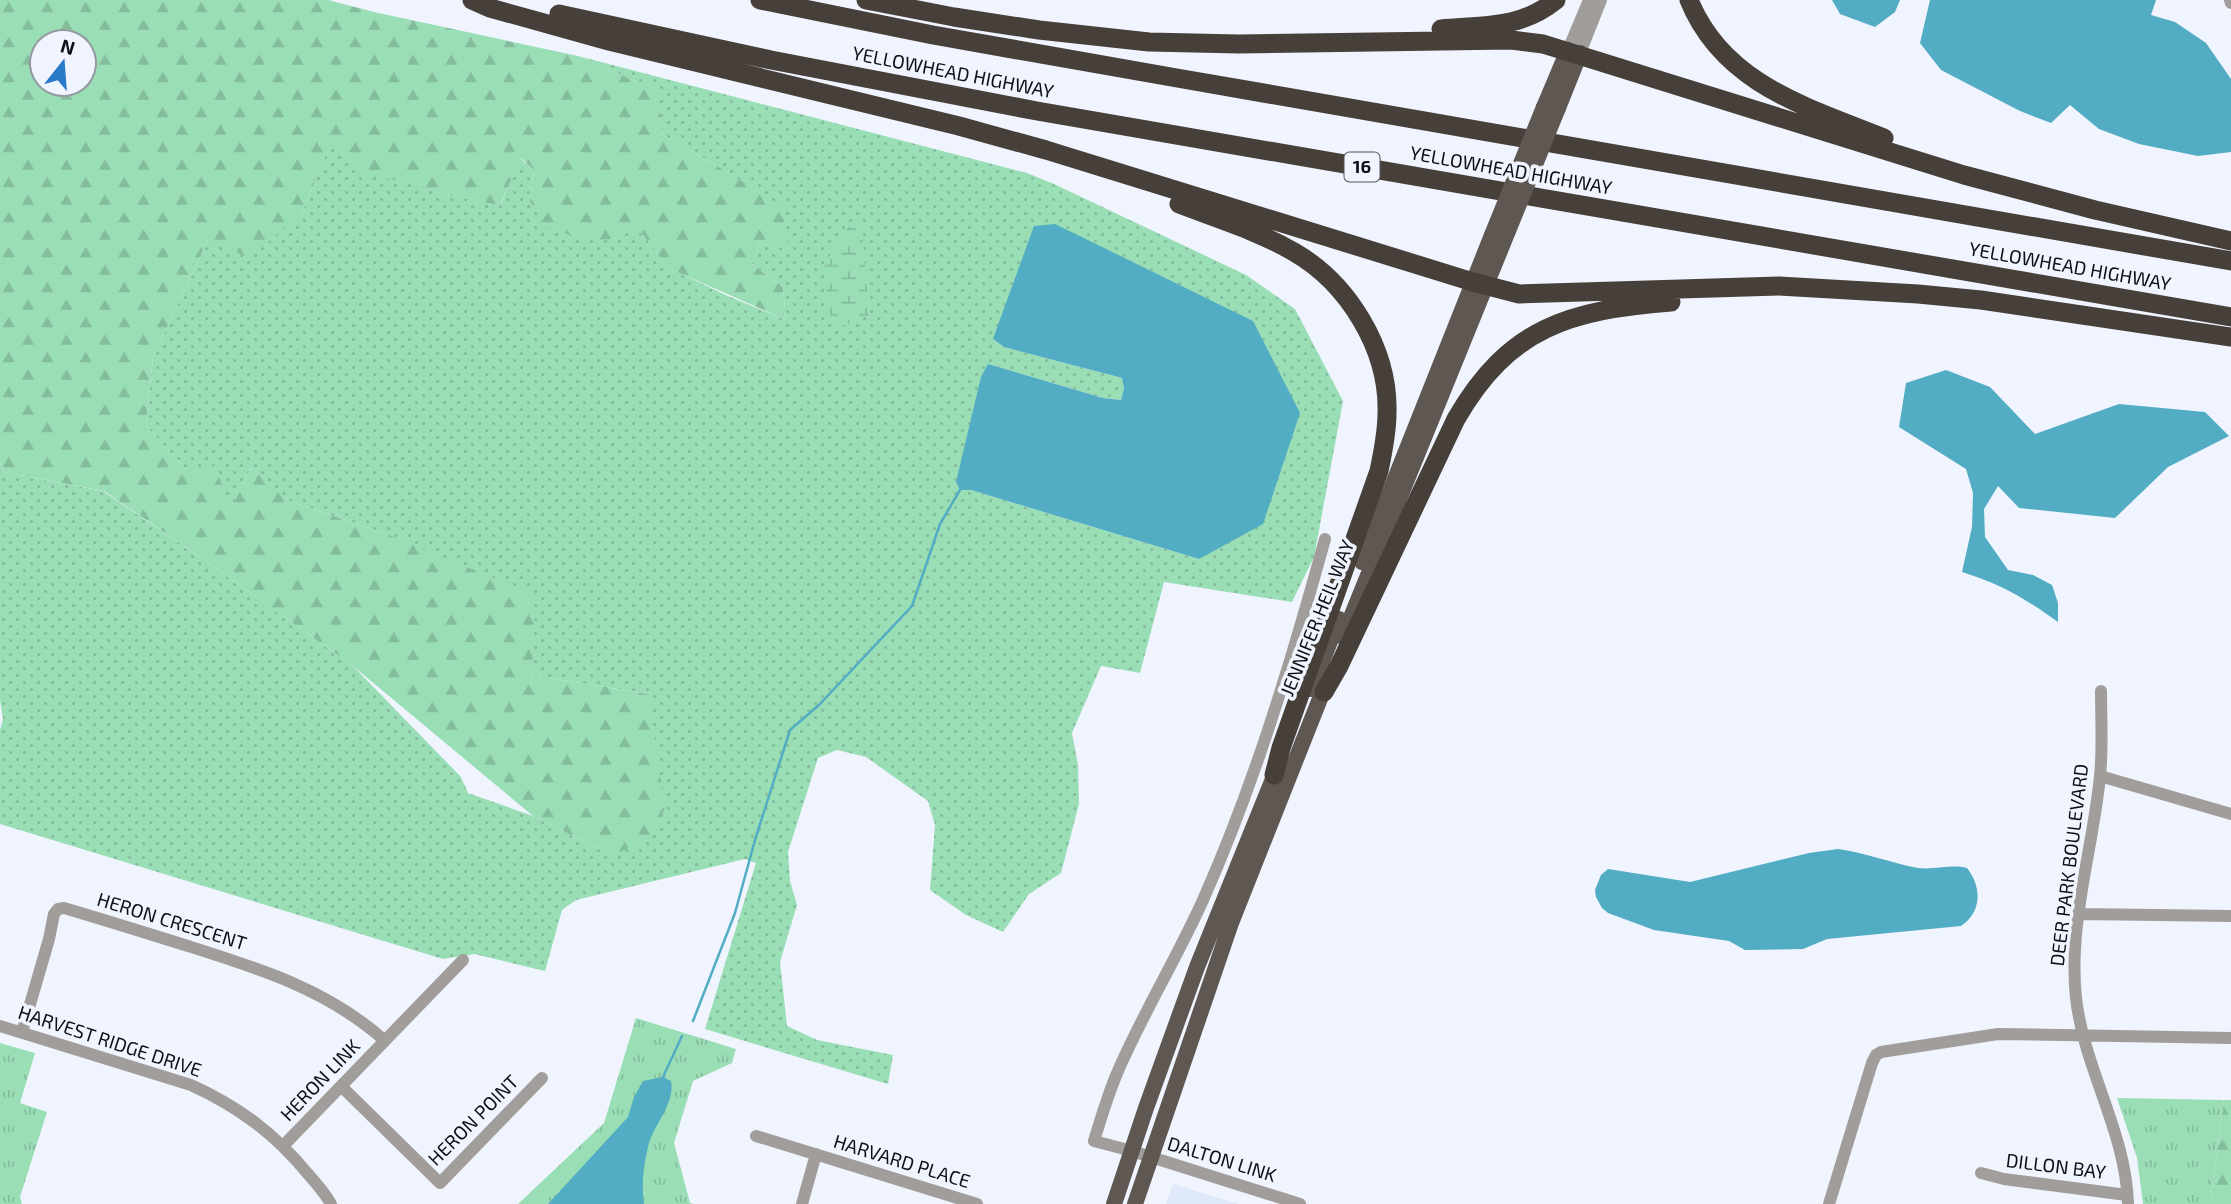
<svg xmlns="http://www.w3.org/2000/svg" width="2231" height="1204" font-family="'Exo 2',sans-serif">
	<defs>
		<pattern id="grass-dots" width="8" height="8" patternUnits="userSpaceOnUse" patternTransform="scale(1.75)"><rect width="8" height="8" fill="#9adeb6"/><path d="M2 2h.1M6 6h.1" fill="none" stroke="#84bd9c" stroke-width="1.8" stroke-linecap="round"/></pattern>
		<pattern id="forest-firs" width="22" height="20" patternUnits="userSpaceOnUse" patternTransform="scale(1.75)"><rect width="22" height="20" fill="#9adeb6"/><path d="M5 1l3.5 6h-7zM16 11l3.5 6h-7z" fill="#84bd9c"/></pattern>
		<pattern id="wetland-marsh" width="20" height="14" patternUnits="userSpaceOnUse" patternTransform="scale(1.75)"><rect width="20" height="14" fill="#9adeb6"/><path d="M1 5h8M5 5V1M11 12h8M15 12V8" fill="none" stroke="#84bd9c"/></pattern>
		<pattern id="park-tufts" width="24" height="20" patternUnits="userSpaceOnUse" patternTransform="scale(1.75)"><rect width="24" height="20" fill="#9adeb6"/><path d="M3 7l-1-3M5 7V3M7 7l1-3M15 17l-1-3M17 17v-4M19 17l1-3" fill="none" stroke="#84bd9c"/></pattern>
	</defs>
	<rect width="100%" height="100%" fill="#eff4fe"/>
	<!-- built -->
	<path fill="#e0e9f9" d="M 1173,1184 L 1239,1204 L 1166,1204 Z"/>
	<!-- grass -->
	<path fill="url(#grass-dots)" fill-rule="evenodd" d="M 578,56 L 1027,173 L 1054,184 L 1246,275 L 1295,309 L 1343,401 L 1314,557 L 1292,602 L 1164,582 L 1140,673 L 1101,666 L 1072,733 L 1078,765 L 1079,804 L 1061,873 L 1029,894 L 1003,932 L 966,915 L 930,890 L 935,825 L 928,801 L 866,757 L 837,750 L 818,758 L 788,852 L 790,881 L 797,905 L 780,962 L 787,1026 L 817,1040 L 893,1055 L 888,1084 L 705,1029 L 756,863 L 745,859 L 576,900 L 562,910 L 545,971 L 474,954 L 443,959 L 0,824 L 0,730 L 3,719 L 0,700 L 0,462 L 4,472 L 103,491 L 203,559 L 353,666 L 461,777 L 468,793 L 533,816 L 611,855 L 648,694 L 532,675 L 384,533 L 289,501 L 251,467 L 231,510 L 186,470 L 146,426 L 153,357 L 208,240 L 302,212 L 331,142 L 440,194 L 501,204 L 520,158 L 534,170 L 530,201 L 611,239 L 639,228 L 669,268 L 728,296 L 786,320 L 783,287 L 752,264 L 760,243 L 789,249 L 731,174 L 663,135 L 655,90 ZM 993,339 L 1300,412 L 1199,559 L 971,490 L 988,364 L 1103,398 L 1121,400 L 1124,389 L 1122,378 L 1004,347 Z"/>
	<!-- forest -->
	<path fill="url(#forest-firs)" fill-rule="evenodd" d="M 0,0 L 328,0 L 374,12 L 578,56 L 656,90 L 663,135 L 731,174 L 784,208 L 789,250 L 760,243 L 752,264 L 783,287 L 786,320 L 668,268 L 639,229 L 611,239 L 585,240 L 546,227 L 530,201 L 534,170 L 521,158 L 500,205 L 440,194 L 414,183 L 358,174 L 331,143 L 302,212 L 250,258 L 208,240 L 153,357 L 146,426 L 186,470 L 215,466 L 231,509 L 251,467 L 289,501 L 384,533 L 535,595 L 532,675 L 648,694 L 665,808 L 650,840 L 611,855 L 533,816 L 353,666 L 203,559 L 104,491 L 4,472 L 0,462 ZM 84,42 L 84,84 L 42,84 L 42,42 Z
		M 2224,1100 L 2231,1100 L 2231,1204 L 2210,1204 Z"/>
	<!-- wetland -->
	<path fill="url(#wetland-marsh)" d="M 858,217 L 863,243 L 869,315 L 840,327 L 829,313 L 824,265 L 853,220 Z"/>
	<!-- park -->
	<path fill="url(#park-tufts)" d="M 636,1018 L 736,1049 L 732,1063 L 693,1081 L 674,1143 L 690,1203 L 694,1204 L 518,1204 L 604,1123 Z
		M 0,1043 L 35,1053 L 20,1103 L 47,1112 L 20,1197 L 22,1204 L 0,1204 Z
		M 2117,1098 L 2224,1100 L 2210,1204 L 2143,1204 L 2137,1158 Z"/>
	<!-- water -->
	<path fill="#52acc3" d="M 1832,0 L 1900,0 L 1895,12 L 1875,27 L 1840,14 Z
		M 1930,0 L 2156,0 L 2151,15 L 2175,22 L 2206,43 L 2231,79 L 2231,152 L 2198,156 L 2139,144 L 2099,129 L 2070,105 L 2051,123 L 2020,111 L 1941,70 L 1920,43 Z
		M 1055,224 L 1253,321 L 1300,413 L 1263,524 L 1199,559 L 971,490 L 960,490 L 956,482 L 981,377 L 988,364 L 1103,398 L 1121,400 L 1124,389 L 1122,378 L 1004,347 L 993,339 L 1034,226 Z
		M 1946,370 L 1990,387 L 2035,434 L 2119,404 L 2205,412 L 2229,436 L 2168,467 L 2115,518 L 2019,508 L 1998,486 L 1984,509 L 1985,537 L 2008,570 L 2033,575 L 2052,585 L 2058,603 L 2058,622 C 2026,599 2001,584 1962,572 L 1972,527 L 1973,493 L 1966,469 L 1899,427 L 1906,383 Z
		M 1838,849 C 1867,853 1891,863 1918,868 C 1935,870 1951,864 1967,868 C 1982,887 1982,912 1961,926 L 1827,939 L 1803,949 L 1745,950 L 1729,941 L 1654,930 L 1608,913 L 1602,908 L 1596,897 L 1595,890 L 1601,875 L 1608,869 L 1690,882 L 1809,853 Z
		M 663,1077 L 671,1081 C 675,1103 656,1122 649,1143 C 644,1162 641,1185 644,1204 L 548,1204 L 628,1117 L 634,1097 L 643,1081 Z"/>
	<g fill="none" stroke-linecap="round" stroke-linejoin="round">
		<!-- stream -->
		<path stroke="#52acc3" stroke-width="2.5" d="M 693,1021 L 735,913 L 755,840 L 790,730 L 819,705 L 912,606 L 940,524 L 960,490
			M 663,1077 L 682,1036"/>
		<!-- minor -->
		<path stroke="#a19d9a" stroke-width="12" d="M 2230,0 L 2231,3
			M 1568,50 L 1589,0
			M 1580,53 L 1601,0
			M 2101,691 C 2101,719 2103,748 2100,776 C 2093,849 2068,924 2076,998 C 2084,1069 2126,1132 2128,1204
			M 2100,776 L 2231,814
			M 2080,914 L 2231,916
			M 0,1026 L 191,1085 C 239,1107 274,1133 308,1174 C 316,1183 325,1193 331,1204
			M 22,1032 L 49,939 L 54,914 L 58,909 L 64,908 C 105,920 146,933 188,946 C 258,968 329,990 385,1041
			M 341,1086 L 440,1183 L 542,1078
			M 756,1136 L 977,1204
			M 283,1146 L 463,960
			M 1981,1173 L 2004,1179 L 2127,1195
			M 802,1204 L 816,1154
			M 1300,1204 L 1132,1151 L 1094,1141 C 1101,1118 1108,1094 1118,1071 C 1143,1013 1177,958 1203,900 C 1255,783 1291,662 1325,539
			M 1829,1204 L 1872,1063 L 1876,1055 L 1881,1052 L 1998,1034 L 2231,1038"/>
		<!-- major -->
		<path stroke="#5e5752" stroke-width="16" d="M 1544,107 L 1568,50
			M 1558,108 L 1580,53
			M 1362,562 L 1492,235
			M 1343,637 L 1508,231
			M 1311,689 L 1339,619
			M 1114,1204 L 1146,1108 L 1197,967 L 1279,764
			M 1135,1204 L 1231,923 L 1327,681"/>
		<!-- highway -->
		<path stroke="#473f39" stroke-width="19" d="M 472,0 L 490,8 L 609,41 L 959,126 L 1046,150 L 1473,282 L 1519,294 L 1779,286 L 1918,294 L 1981,300 L 2231,337
			M 760,0 L 933,35 L 1177,78 L 2231,261
			M 866,0 L 954,17 L 1039,30 L 1149,42 L 1239,44 L 1511,40 L 1543,44 L 1964,175 L 2095,210 L 2231,241
			M 1689,0 C 1723,84 1807,107 1884,138
			M 559,14 L 771,60 L 1037,111 L 2231,317
			M 1441,29 C 1485,25 1520,29 1556,0
			M 1179,204 C 1218,219 1258,231 1294,252 C 1348,283 1389,349 1387,413 C 1387,432 1383,452 1379,471 L 1281,748 L 1274,775
			M 1324,692 L 1339,666 L 1456,419 C 1509,327 1570,310 1671,302"/>
		<!-- major-bridge -->
		<path stroke="#5e5752" stroke-width="16" d="M 1508,231 L 1558,108
			M 1492,235 L 1544,107"/>
	</g>
	<g text-anchor="middle" stroke-width="7" stroke-linejoin="round" paint-order="stroke">
		<!-- shield labels -->
		<rect fill="#eff4fe" stroke="#52545a" stroke-width="2" x="1344.5" y="152.5" width="35" height="29" rx="5"/>
		<g font-size="18" font-weight="bold" fill="#0f1014">
			<text x="1362" y="173">16</text>
		</g>
		<!-- street labels -->
		<g font-size="19" fill="#0f1014" stroke="#eff4fe">
			<text transform="translate(953 72) rotate(11)" y="7">YELLOWHEAD HIGHWAY</text>
			<text transform="translate(1511 170) rotate(10)" y="7">YELLOWHEAD HIGHWAY</text>
			<text transform="translate(2070 266) rotate(10)" y="7">YELLOWHEAD HIGHWAY</text>
			<text transform="translate(1317 618) rotate(-68)" y="7">JENNIFER HEIL WAY</text>
			<text transform="translate(2069 865) rotate(-83)" y="7">DEER PARK BOULEVARD</text>
			<text transform="translate(172 921) rotate(17)" y="7">HERON CRESCENT</text>
			<text transform="translate(110 1041) rotate(18)" y="7">HARVEST RIDGE DRIVE</text>
			<text transform="translate(320 1080) rotate(-46)" y="7">HERON LINK</text>
			<text transform="translate(473 1120) rotate(-45)" y="7">HERON POINT</text>
			<text transform="translate(1222 1159) rotate(17)" y="7">DALTON LINK</text>
			<text transform="translate(902 1161) rotate(17)" y="7">HARVARD PLACE</text>
			<text transform="translate(2056 1166) rotate(7)" y="7">DILLON BAY</text>
		</g>
	</g>
	<!-- north arrow -->
	<g transform="translate(63 63) rotate(17)"><circle r="33" fill="#eff4fe" stroke="#9599a0" stroke-width="2"/>
	<path d="M0-5L12 26L0 18L-12 26Z" fill="#287ac9"/>
	<text y="-10" font-size="19" font-weight="bold" text-anchor="middle" fill="#0f1014">N</text>
	</g>
</svg>
